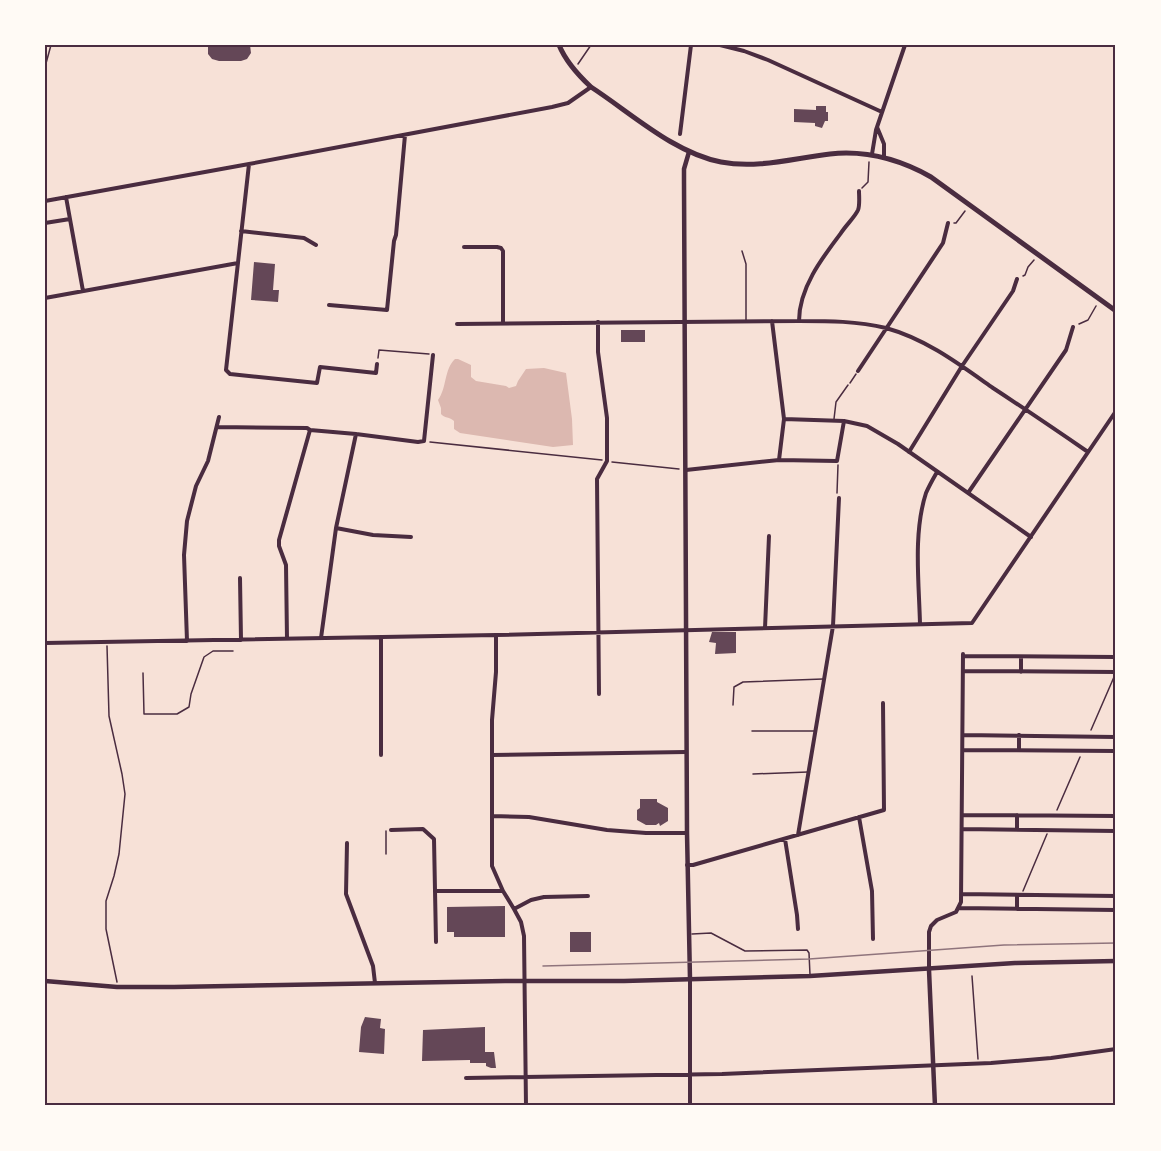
<svg xmlns="http://www.w3.org/2000/svg" width="1161" height="1151" font-family="'DM Sans',sans-serif">
	<rect width="100%" height="100%" fill="#f7e1d7"/>
	<!-- water -->
	<path fill="#dcb8b0" d="M 455,359 L 458,359 L 471,365 L 471,377 L 476,381 L 506,386 L 509,388 L 516,386 L 518,381 L 526,369 L 544,368 L 566,373 L 572,419 L 573,445 L 553,447 L 460,433 L 454,429 L 454,421 C 450,417 444,418 441,414 L 441,408 L 438,400 C 447,388 444,369 455,359 Z"/>
	<!-- building -->
	<path fill="#644757" d="M 210,45 L 250,45 L 251,53 L 247,59 L 241,61 L 219,61 L 212,59 L 208,54 L 208,47 Z
		M 816,106 L 826,106 L 826,112 L 828,112 L 828,121 L 825,121 L 822,128 L 815,126 L 815,123 L 794,122 L 794,109 L 816,110 Z
		M 254,262 L 275,264 L 273,290 L 279,290 L 278,302 L 251,300 Z
		M 621,330 L 645,330 L 645,342 L 621,342 Z
		M 712,632 L 736,632 L 736,653 L 715,654 L 716,643 L 709,642 Z
		M 640,799 L 657,799 L 657,802 L 668,808 L 668,821 L 660,826 L 659,823 L 656,825 L 646,825 L 637,820 L 637,810 L 640,808 Z
		M 505,906 L 505,937 L 454,937 L 454,932 L 447,932 L 447,907 Z
		M 570,932 L 591,932 L 591,952 L 570,952 Z
		M 365,1017 L 381,1019 L 380,1028 L 385,1029 L 384,1054 L 359,1052 L 361,1027 Z
		M 485,1027 L 485,1052 L 494,1052 L 496,1068 L 491,1068 L 486,1066 L 486,1063 L 470,1063 L 470,1060 L 422,1061 L 423,1030 Z"/>
	<g fill="none" stroke-linecap="round" stroke-linejoin="round">
		<!-- path -->
		<path stroke="#4a2c40" stroke-width="1.5" d="M 578,64 L 591,45
			M 45,67 L 51,45
			M 862,188 L 868,182 L 869,162
			M 954,223 L 956,223 L 965,211
			M 1023,276 L 1025,275 L 1028,267 L 1034,260
			M 1079,324 L 1088,320 L 1096,306
			M 378,358 L 379,350 L 429,354
			M 850,383 L 856,374
			M 430,442 L 602,460
			M 612,462 L 679,469
			M 837,493 L 838,465
			M 107,646 L 109,716 L 122,774 L 125,794 L 119,854 L 114,876 L 106,901 L 106,929 L 117,982
			M 143,673 L 144,714 L 177,714 L 189,707 L 191,694 L 204,657 L 213,651 L 233,651
			M 1091,730 L 1114,677
			M 1057,810 L 1080,757
			M 386,831 L 386,854
			M 1023,891 L 1047,834
			M 972,976 L 978,1059"/>
		<!-- service -->
		<path stroke="#4a2c40" stroke-width="1.5" d="M 742,251 L 746,264 L 746,320
			M 834,419 L 836,402 L 848,385
			M 733,705 L 734,687 L 743,682 L 823,679
			M 752,731 L 814,731
			M 753,774 L 808,772
			M 692,934 L 711,933 L 745,951 L 807,950 L 809,953 L 810,975"/>
		<!-- minor -->
		<path stroke="#4a2c40" stroke-width="4" d="M 720,45 L 744,51 L 768,60 L 882,112
			M 877,127 L 884,144 L 884,156
			M 680,134 L 691,45
			M 872,154 L 876,130 L 905,45
			M 249,164 L 226,370 L 230,374 L 317,383 L 320,367 L 376,373 L 377,364
			M 66,197 L 83,291
			M 45,201 L 249,164 L 552,107 L 568,103 L 591,87
			M 45,223 L 70,219
			M 241,231 L 304,238 L 316,245
			M 464,247 L 497,247 L 501,248 L 503,251 L 503,323
			M 45,298 L 238,263
			M 329,305 L 387,310 L 394,241 L 396,235 L 405,135
			M 772,321 L 784,419
			M 799,321 C 799,288 822,258 841,233 C 846,225 855,217 858,210 C 860,205 859,196 859,191
			M 598,322 L 598,352 L 607,418 L 607,461 L 597,479 L 599,694
			M 457,324 L 799,321 C 829,321 857,321 886,328 C 926,339 959,364 993,388 C 1025,409 1056,430 1088,452
			M 858,371 L 943,243 L 948,223
			M 217,427 L 307,428 L 310,430 L 356,434 L 418,442 L 424,441 L 433,355
			M 909,452 L 962,366 L 1013,291 L 1017,279
			M 779,460 L 837,461 L 844,421
			M 686,470 L 779,460 L 784,419 L 844,421 L 867,426 L 898,444 L 1031,537
			M 968,493 L 1066,350 L 1073,327
			M 336,528 L 373,535 L 411,537
			M 240,578 L 241,640
			M 920,624 C 919,582 913,533 926,493 C 929,486 933,479 937,472
			M 765,628 L 769,536
			M 496,635 L 496,672 L 492,720 L 492,866 L 503,891 L 514,909 L 521,922 L 524,936 L 526,1106
			M 381,637 L 381,755
			M 321,638 L 336,528 L 356,434
			M 287,639 L 286,565 L 279,546 L 279,540 L 310,430
			M 187,641 L 184,555 L 187,521 L 196,486 L 208,461 L 219,417
			M 45,643 L 496,635 L 972,623 L 1116,411
			M 963,656 L 1116,657
			M 1021,657 L 1021,672
			M 963,671 L 1116,672
			M 963,735 L 1116,737
			M 1019,735 L 1019,750
			M 963,750 L 1116,751
			M 492,755 L 686,752
			M 962,815 L 1116,816
			M 492,816 L 529,817 L 607,830 L 646,833 L 687,833
			M 859,817 L 872,891 L 873,939
			M 962,829 L 1116,831
			M 1017,829 L 1017,815
			M 391,830 L 423,829 L 434,839 L 436,942
			M 798,835 L 833,626 L 839,498
			M 785,839 L 797,915 L 798,929
			M 347,843 L 346,894 L 373,966 L 375,983
			M 687,865 L 693,865 L 884,810 L 883,703
			M 435,891 L 503,891
			M 961,894 L 1116,896
			M 1017,895 L 1017,909
			M 959,908 L 1116,910
			M 514,909 L 531,900 L 544,897 L 588,896
			M 929,969 L 929,932 L 931,926 L 937,920 L 956,912 L 961,902 L 963,654
			M 690,979 L 690,1106
			M 466,1078 L 722,1074 L 991,1063 L 1051,1058 L 1116,1049"/>
		<!-- tertiary -->
		<path stroke="#4a2c40" stroke-width="4.5" d="M 689,152 L 684,169 L 684,181 L 687,833 L 690,979
			M 929,970 L 935,1106"/>
		<!-- secondary -->
		<path stroke="#4a2c40" stroke-width="4.5" d="M 45,981 L 117,987 L 174,987 L 505,981 L 624,981 L 810,976 L 1015,963 L 1116,961"/>
		<!-- primary -->
		<path stroke="#4a2c40" stroke-width="5" d="M 559,45 C 566,62 578,75 591,87 C 631,113 674,153 721,162 C 758,169 794,158 830,154 C 867,150 899,159 931,177 L 1116,311"/>
		<!-- tram -->
		<path stroke="#8f747c" stroke-width="1.5" d="M 543,966 L 809,959 L 1004,945 L 1116,943"/>
	</g>
	<!-- border -->
	<rect width="1161" height="1151" fill="none" stroke="#fffaf5" stroke-width="93"/>
	<rect x="46" y="46" width="1068" height="1058" fill="none" stroke="#4a2c40" stroke-width="2"/>
</svg>
